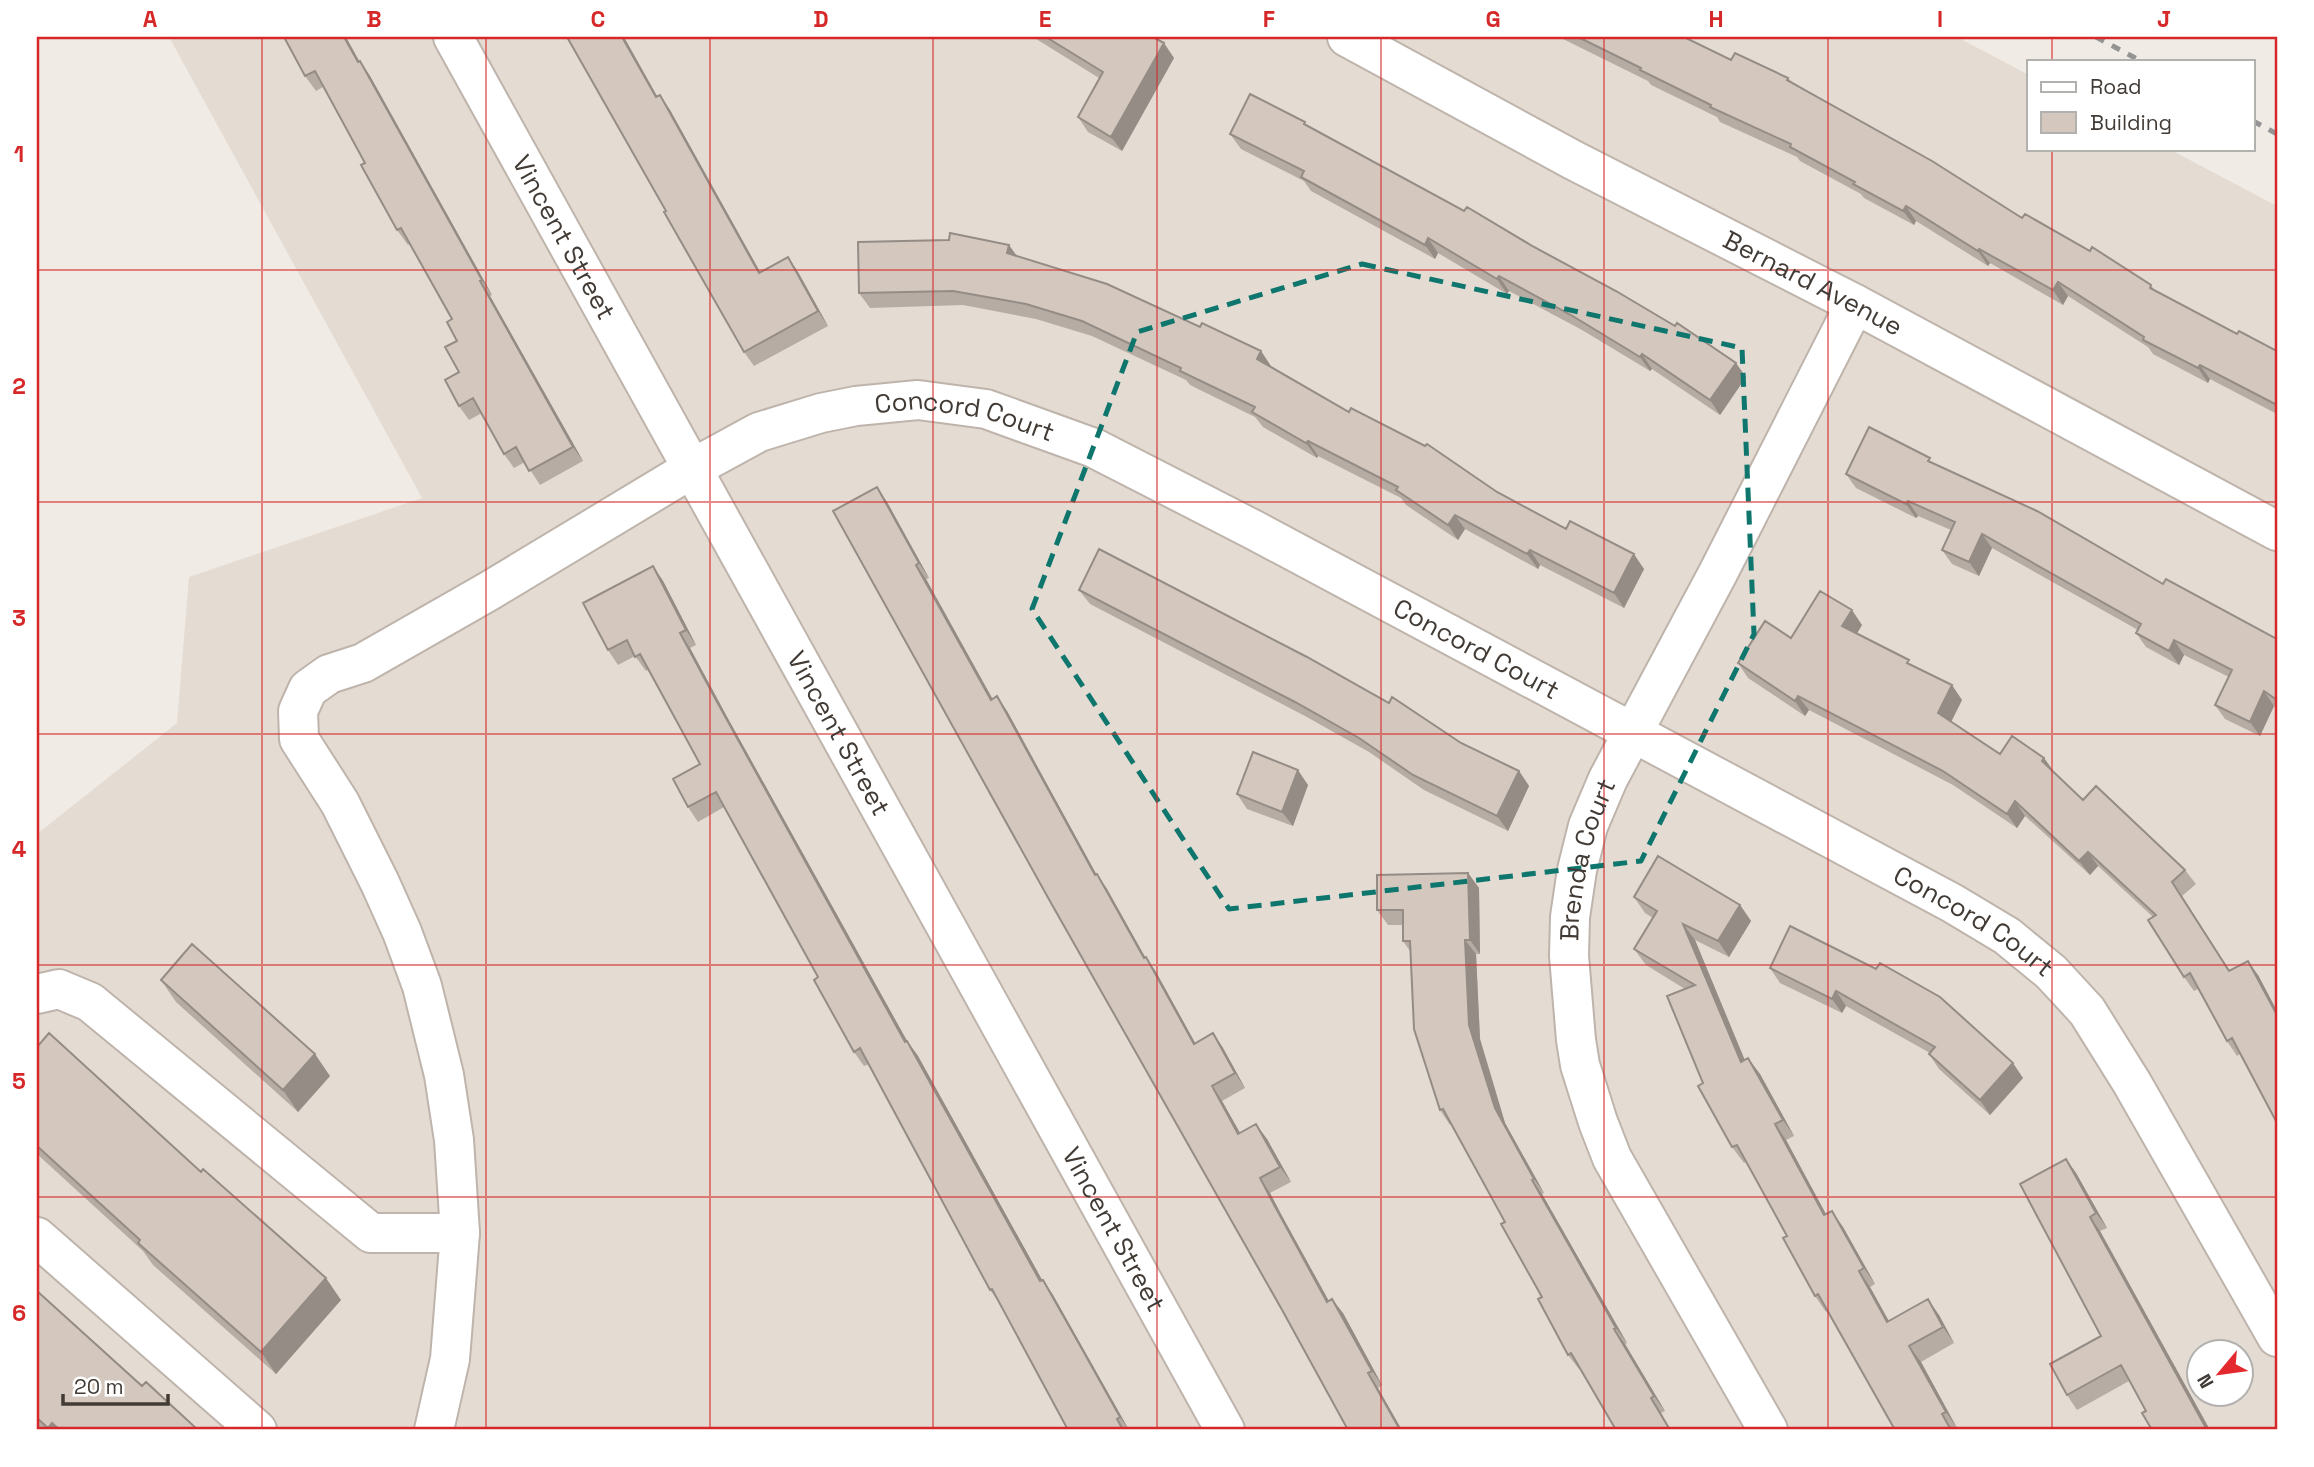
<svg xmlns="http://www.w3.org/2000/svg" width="2314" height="1467" font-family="'Space Grotesk',sans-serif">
	<rect width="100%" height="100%" fill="#f0ebe5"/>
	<!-- residential -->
	<path fill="#e4dcd3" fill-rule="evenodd" d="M 169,37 L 1957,37 L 2029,75 L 2029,149 L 2169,149 L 2277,206 L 2277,1430 L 37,1430 L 37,834 L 177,723 L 189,577 L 422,498 ZM 2198,1352 L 2240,1352 L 2240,1394 L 2198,1394 Z"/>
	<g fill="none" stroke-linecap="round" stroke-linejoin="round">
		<defs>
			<g id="minor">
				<path id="s1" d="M 453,37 L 1225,1430"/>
				<path id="s2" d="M 1347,37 L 1573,160 L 1855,304 L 2277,531"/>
				<path d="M 37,994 L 59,989 L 90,1002 L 371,1233 L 460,1233"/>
				<path d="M 37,1237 L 257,1430"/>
				<path id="s3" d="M 434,1430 L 450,1359 L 460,1233 L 454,1140 L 444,1075 L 422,986 L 402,932 L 380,883 L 340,803 L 299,739 L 298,711 L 308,689 L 329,674 L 363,663 L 489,591 L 693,468 L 759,432 L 821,413 L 856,406 L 918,400 L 986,409 L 1094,448 L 1254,530 L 1952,903 L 2007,936 L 2051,972 L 2087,1011 L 2132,1083 L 2277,1337"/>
				<path id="s4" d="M 1768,1430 L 1612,1158 L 1598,1122 L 1580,1065 L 1576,1040 L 1569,956 L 1570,917 L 1577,870 L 1588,826 L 1608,779 L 1718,573 L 1855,304"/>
			</g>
		</defs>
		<!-- minor casing -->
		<use href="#minor" stroke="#beb4ab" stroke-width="42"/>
		<!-- minor -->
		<use href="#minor" stroke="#fff" stroke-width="38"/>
		<!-- rail -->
		<path stroke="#949494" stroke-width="5" stroke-dasharray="9 9" stroke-linecap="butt" d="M 2096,37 L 2141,61
			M 2253,121 L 2277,134"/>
	</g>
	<!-- wall -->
	<path fill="#b6aca3" d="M 284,37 L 360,61 L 370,76 L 492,295 L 490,296 L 583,461 L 540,485 L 525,462 L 514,468 L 504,454 L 482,413 L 469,420 L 459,406 L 457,341 L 452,319 L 410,243 L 408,245 L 397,230 L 365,163 L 323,87 L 316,91 L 305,76 Z
		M 1033,37 L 1153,37 L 1174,58 L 1122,151 L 1088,132 L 1078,117 L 1099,78 Z
		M 1559,37 L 1684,37 L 1731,60 L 1788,78 L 1791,81 L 2022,218 L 2151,285 L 2155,291 L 2237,334 L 2277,351 L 2277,414 L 2210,379 L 2208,383 L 2153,354 L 2148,347 L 2068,296 L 2063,305 L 1990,263 L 1988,266 L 1916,221 L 1914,225 L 1864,198 L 1861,194 L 1800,161 L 1797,157 L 1720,122 L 1717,117 L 1651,85 L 1648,81 Z
		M 657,96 L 670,110 L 760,272 L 798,272 L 828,326 L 754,366 L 744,352 Z
		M 1308,127 L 1746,377 L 1720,415 L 1652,369 L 1650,371 L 1582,330 L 1509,291 L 1507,294 L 1438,253 L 1435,259 L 1311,191 L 1304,181 L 1241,149 L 1230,134 Z
		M 1017,256 L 1261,351 L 1271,367 L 1349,412 L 1566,529 L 1644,569 L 1624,608 L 1540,565 L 1538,569 L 1465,529 L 1458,540 L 1406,505 L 1401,498 L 1318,456 L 1317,458 L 1263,427 L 1255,417 L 1190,385 L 1186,380 L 1092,336 L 1036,319 L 963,305 L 870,308 L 859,293 Z
		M 1934,465 L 2163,584 L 2277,639 L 2277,708 L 2274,706 L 2260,736 L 2225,719 L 2215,705 L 2229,677 L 2184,655 L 2179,665 L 2146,647 L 2136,633 L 2138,630 L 1992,548 L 1979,576 L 1952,564 L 1942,550 L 1951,530 L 1918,516 L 1916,518 L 1856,488 L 1846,474 Z
		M 887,502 L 929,578 L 926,579 L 992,699 L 1007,711 L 1096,874 L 1107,889 L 1145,957 L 1156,972 L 1195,1043 L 1213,1033 L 1223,1048 L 1245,1088 L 1222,1101 L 1240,1133 L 1267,1139 L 1291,1182 L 1270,1193 L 1282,1216 L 1329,1301 L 1343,1313 L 1382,1385 L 1378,1388 L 1281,1308 L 1051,903 Z
		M 653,566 L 663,581 L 696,645 L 690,648 L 726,715 L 907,1041 L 918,1056 L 1042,1280 L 1053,1295 L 1129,1430 L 1068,1430 L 1001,1305 L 990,1290 L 869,1064 L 864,1066 L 854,1052 L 818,977 L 724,807 L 698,822 L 688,807 L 700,764 L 648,670 L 646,671 L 635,656 L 618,665 L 608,650 Z
		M 1079,590 L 1461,743 L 1519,771 L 1529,786 L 1508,831 L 1424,790 L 1369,752 L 1305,716 L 1090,604 Z
		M 1862,625 L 1857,633 L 1914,667 L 1962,700 L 1951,722 L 2000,754 L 2044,758 L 2054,772 L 2083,800 L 2185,870 L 2196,884 L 2182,896 L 2230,971 L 2258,975 L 2277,1011 L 2277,1123 L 2240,1054 L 2237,1056 L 2227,1041 L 2198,989 L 2194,991 L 2184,977 L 2153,917 L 2098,866 L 2090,875 L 2025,816 L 2017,828 L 1953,785 L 1809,710 L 1805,716 L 1748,678 L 1738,663 L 1791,638 Z
		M 1308,785 L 1293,826 L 1247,809 L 1237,794 Z
		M 1468,873 L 1479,888 L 1480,954 L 1476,954 L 1480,1039 L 1505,1123 L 1544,1193 L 1542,1194 L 1627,1343 L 1625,1344 L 1665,1411 L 1661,1413 L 1580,1369 L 1579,1369 L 1568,1355 L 1505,1222 L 1451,1124 L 1450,1125 L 1440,1110 L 1410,951 L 1403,941 L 1403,925 L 1388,925 L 1377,910 Z
		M 1634,897 L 1740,905 L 1751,921 L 1729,957 L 1695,940 L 1745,1060 L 1760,1074 L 1794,1136 L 1786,1140 L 1826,1214 L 1843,1227 L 1875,1284 L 1870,1287 L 1889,1321 L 1939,1315 L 1954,1343 L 1921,1362 L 1957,1428 L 1953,1430 L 1895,1430 L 1827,1311 L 1826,1312 L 1815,1296 L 1787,1236 L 1746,1162 L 1744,1163 L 1732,1147 L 1703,1083 L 1685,989 L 1646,965 L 1634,949 L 1653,918 L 1645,913 Z
		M 1770,968 L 1876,969 L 2023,1078 L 1990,1115 L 1939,1069 L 1929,1054 L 1930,1053 L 1846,1006 L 1842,1013 L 1780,983 Z
		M 161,980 L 330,1076 L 298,1112 L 176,1002 Z
		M 37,1047 L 341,1300 L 276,1374 L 153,1265 L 143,1251 L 37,1154 Z
		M 2066,1159 L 2076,1173 L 2107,1228 L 2100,1231 L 2210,1430 L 2152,1430 L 2146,1411 L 2129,1381 L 2077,1410 L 2067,1395 L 2101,1336 Z
		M 37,1291 L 142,1386 L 198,1430 L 42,1430 L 37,1426 Z"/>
	<!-- shaded-wall -->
	<path fill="#948c85" d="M 344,37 L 346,37 L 368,77 L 358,62 Z
		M 622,37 L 624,37 L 666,112 L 656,97 Z
		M 1164,43 L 1174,58 L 1122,151 L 1111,137 Z
		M 360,61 L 370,76 L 492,295 L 482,280 Z
		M 660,95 L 670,110 L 769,288 L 759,273 Z
		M 1906,206 L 1916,221 L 1914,225 L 1903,211 Z
		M 1428,238 L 1438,253 L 1435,259 L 1425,245 Z
		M 1009,245 L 1019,259 L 1007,253 Z
		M 1979,249 L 1990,263 L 1988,266 L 1978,251 Z
		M 788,257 L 798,272 L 828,326 L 818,311 Z
		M 1499,276 L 1509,291 L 1507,294 L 1497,279 Z
		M 480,281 L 490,296 L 583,461 L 573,447 Z
		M 2058,282 L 2068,296 L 2063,305 L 2053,290 Z
		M 1261,351 L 1271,366 L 1267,374 L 1257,359 Z
		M 1642,354 L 1652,369 L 1650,371 L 1640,357 Z
		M 1736,363 L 1746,377 L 1720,415 L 1710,400 Z
		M 2200,365 L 2210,379 L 2208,383 L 2198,368 Z
		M 1308,441 L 1318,456 L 1317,458 L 1306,443 Z
		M 877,487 L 887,502 L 929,578 L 919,563 Z
		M 1908,501 L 1918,516 L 1916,518 L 1906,504 Z
		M 1455,515 L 1465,529 L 1458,540 L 1448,525 Z
		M 1982,534 L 1992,548 L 1979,576 L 1969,562 Z
		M 1530,550 L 1540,565 L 1538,569 L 1527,554 Z
		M 1634,554 L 1644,569 L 1624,608 L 1614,593 Z
		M 916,565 L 926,579 L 1001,714 L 991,700 Z
		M 653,566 L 663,581 L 696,645 L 686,630 Z
		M 1852,610 L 1862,625 L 1853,640 L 1842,626 Z
		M 680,633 L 690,648 L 726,715 L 916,1057 L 905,1042 L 716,700 Z
		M 2174,640 L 2184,655 L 2179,665 L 2169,651 Z
		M 1952,685 L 1962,700 L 1948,728 L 1938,713 Z
		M 2264,691 L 2274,706 L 2260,736 L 2250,722 Z
		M 997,696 L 1007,711 L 1105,890 L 1095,875 Z
		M 1798,696 L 1809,710 L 1805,716 L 1795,701 Z
		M 2044,758 L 2054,772 L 2042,761 Z
		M 1298,770 L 1308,785 L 1293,826 L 1282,812 Z
		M 1519,771 L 1529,786 L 1508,831 L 1497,816 Z
		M 2015,801 L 2025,816 L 2017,828 L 2007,814 Z
		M 2088,852 L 2098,866 L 2090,875 L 2079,861 Z
		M 1468,873 L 1479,888 L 1480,954 L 1470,940 Z
		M 1097,874 L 1107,889 L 1154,973 L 1144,958 Z
		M 2172,882 L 2182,896 L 2239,986 L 2229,971 Z
		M 1740,905 L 1751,921 L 1729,957 L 1718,941 Z
		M 1683,924 L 1695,940 L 1752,1078 L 1741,1062 Z
		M 1465,940 L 1476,954 L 1480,1039 L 1505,1123 L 1544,1193 L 1534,1179 L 1495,1108 L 1469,1025 Z
		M 1146,957 L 1156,972 L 1204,1059 L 1194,1044 Z
		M 2248,961 L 2258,975 L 2277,1011 L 2277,1015 Z
		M 1836,991 L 1846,1006 L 1842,1013 L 1832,999 Z
		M 1213,1033 L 1223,1048 L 1245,1088 L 1235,1073 Z
		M 907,1041 L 918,1056 L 1051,1296 L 1040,1281 Z
		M 315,1054 L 330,1076 L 298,1112 L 283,1090 Z
		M 1748,1058 L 1760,1074 L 1794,1136 L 1783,1120 Z
		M 2013,1063 L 2023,1078 L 1990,1115 L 1980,1100 Z
		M 1212,1086 L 1222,1101 L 1249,1149 L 1238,1134 Z
		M 1256,1124 L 1267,1139 L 1291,1182 L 1280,1167 Z
		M 1775,1124 L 1786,1140 L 1835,1231 L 1824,1215 Z
		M 2066,1159 L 2076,1173 L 2107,1228 L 2096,1213 Z
		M 1260,1178 L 1270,1193 L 1282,1216 L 1337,1316 L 1327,1302 L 1272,1201 Z
		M 1532,1180 L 1542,1194 L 1627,1343 L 1616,1328 Z
		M 1832,1211 L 1843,1227 L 1875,1284 L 1864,1268 Z
		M 2090,1217 L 2100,1231 L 2210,1430 L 2207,1430 Z
		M 1859,1271 L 1870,1287 L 1898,1338 L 1887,1322 Z
		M 326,1278 L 341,1300 L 276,1374 L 261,1352 Z
		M 1043,1280 L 1053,1295 L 1129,1430 L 1120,1417 Z
		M 1332,1299 L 1343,1313 L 1382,1385 L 1372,1371 Z
		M 1928,1299 L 1939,1315 L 1954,1343 L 1943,1327 Z
		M 1614,1329 L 1625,1344 L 1665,1411 L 1654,1396 Z
		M 1909,1346 L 1921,1362 L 1957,1428 L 1946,1412 Z
		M 1368,1373 L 1378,1388 L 1402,1430 L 1400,1430 Z
		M 1651,1398 L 1661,1413 L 1671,1430 L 1670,1430 Z
		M 52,1423 L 57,1430 L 50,1430 L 48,1428 Z"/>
	<!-- building -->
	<path fill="#d4c8be" stroke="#948c85" stroke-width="2" d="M 284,37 L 344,37 L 358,62 L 360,61 L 482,280 L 480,281 L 573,447 L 529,471 L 516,447 L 504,454 L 473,398 L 459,406 L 445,380 L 459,372 L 445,347 L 457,341 L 447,322 L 452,319 L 401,228 L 397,230 L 361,165 L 365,163 L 315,71 L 305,76 Z
		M 567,37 L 622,37 L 656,97 L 660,95 L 759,273 L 788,257 L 818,311 L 744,352 L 664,212 L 666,211 Z
		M 1046,37 L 1153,37 L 1164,43 L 1111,137 L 1078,117 L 1103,72 Z
		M 1578,37 L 1684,37 L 1731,60 L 1735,53 L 1788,78 L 1787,80 L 1932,161 L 2022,218 L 2025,214 L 2090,251 L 2092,247 L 2151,285 L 2150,288 L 2237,334 L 2239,331 L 2277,351 L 2277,405 L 2200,365 L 2198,368 L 2143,340 L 2144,337 L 2058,282 L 2053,290 L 1979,249 L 1978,251 L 1906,206 L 1903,211 L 1853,184 L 1855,182 L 1790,147 L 1791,144 L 1710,107 L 1711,105 L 1640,70 L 1641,68 Z
		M 1250,94 L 1305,122 L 1304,124 L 1464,211 L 1467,207 L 1534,247 L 1616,291 L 1675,326 L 1677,323 L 1736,363 L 1710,400 L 1642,354 L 1640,357 L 1571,315 L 1499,276 L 1497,279 L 1428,238 L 1425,245 L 1301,177 L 1304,171 L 1230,134 Z
		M 950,233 L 1009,245 L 1007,253 L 1107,284 L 1200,327 L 1202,323 L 1261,351 L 1257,359 L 1349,412 L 1351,408 L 1425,446 L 1427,444 L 1497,492 L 1566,529 L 1570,521 L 1634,554 L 1614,593 L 1530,550 L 1527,554 L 1455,515 L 1448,525 L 1396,490 L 1398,487 L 1308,441 L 1306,443 L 1252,412 L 1255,407 L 1180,371 L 1181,368 L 1082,321 L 1026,304 L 953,291 L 859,293 L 858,242 L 949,240 Z
		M 1869,427 L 1930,458 L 1928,461 L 2037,511 L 2163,584 L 2166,579 L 2277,639 L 2277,700 L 2264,691 L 2250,722 L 2215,705 L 2232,670 L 2174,640 L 2169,651 L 2136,633 L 2141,624 L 1982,534 L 1969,562 L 1942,550 L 1955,522 L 1908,501 L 1906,504 L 1846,474 Z
		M 877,487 L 919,563 L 916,565 L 991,700 L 997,696 L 1095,875 L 1097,874 L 1144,958 L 1146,957 L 1194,1044 L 1213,1033 L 1235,1073 L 1212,1086 L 1238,1134 L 1256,1124 L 1280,1167 L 1260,1178 L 1272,1201 L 1327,1302 L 1332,1299 L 1372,1371 L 1368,1373 L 1400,1430 L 1348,1430 L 1281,1308 L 1051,903 L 833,511 Z
		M 1099,549 L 1307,657 L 1389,703 L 1392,697 L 1461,743 L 1519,771 L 1497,816 L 1413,775 L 1359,738 L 1295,702 L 1079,590 Z
		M 653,566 L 686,630 L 680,633 L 716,700 L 905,1042 L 907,1041 L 1040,1281 L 1043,1280 L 1082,1349 L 1120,1417 L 1117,1419 L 1123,1430 L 1068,1430 L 992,1289 L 990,1290 L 860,1048 L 854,1052 L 814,980 L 818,977 L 716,792 L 688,807 L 673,779 L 700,764 L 640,654 L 635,657 L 627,640 L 608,650 L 583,603 Z
		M 1820,591 L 1852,610 L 1842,626 L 1909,660 L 1907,663 L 1952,685 L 1938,713 L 2000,754 L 2012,736 L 2044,758 L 2042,761 L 2083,800 L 2096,786 L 2185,870 L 2172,882 L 2229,971 L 2248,961 L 2277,1015 L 2277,1123 L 2232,1038 L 2227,1041 L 2190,973 L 2184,977 L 2148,920 L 2156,915 L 2088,852 L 2079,861 L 2015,801 L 2007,814 L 1943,771 L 1798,696 L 1795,701 L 1738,663 L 1765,621 L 1791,638 Z
		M 1253,752 L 1298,770 L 1282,812 L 1237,794 Z
		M 1658,856 L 1740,905 L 1718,941 L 1683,924 L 1741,1062 L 1748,1058 L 1783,1120 L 1775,1124 L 1824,1215 L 1832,1211 L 1864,1268 L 1859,1271 L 1887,1322 L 1928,1299 L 1943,1327 L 1909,1346 L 1946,1412 L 1942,1414 L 1951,1430 L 1895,1430 L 1818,1294 L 1815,1296 L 1783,1238 L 1787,1236 L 1737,1145 L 1732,1147 L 1698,1086 L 1703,1083 L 1667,996 L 1695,985 L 1634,949 L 1657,911 L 1634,897 Z
		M 1468,873 L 1470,940 L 1465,940 L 1469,1025 L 1495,1108 L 1534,1179 L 1532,1180 L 1616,1328 L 1614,1329 L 1654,1396 L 1651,1398 L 1670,1430 L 1616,1430 L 1571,1353 L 1568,1355 L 1538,1299 L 1542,1297 L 1501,1224 L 1505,1222 L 1443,1109 L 1440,1110 L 1414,1029 L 1410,941 L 1403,941 L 1403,910 L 1377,910 L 1377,875 Z
		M 1790,926 L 1876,969 L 1880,963 L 1940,997 L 2013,1063 L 1980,1100 L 1929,1054 L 1935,1047 L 1836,991 L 1832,999 L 1770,968 Z
		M 192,944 L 315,1054 L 283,1090 L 161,980 Z
		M 49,1033 L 201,1172 L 203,1169 L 326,1278 L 261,1352 L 138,1243 L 140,1240 L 37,1146 L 37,1047 Z
		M 2066,1159 L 2096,1213 L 2090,1217 L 2207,1430 L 2152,1430 L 2142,1413 L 2146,1411 L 2121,1365 L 2067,1395 L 2050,1364 L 2101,1336 L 2020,1184 Z
		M 37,1291 L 142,1386 L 146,1382 L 198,1430 L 60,1430 L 52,1423 L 48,1428 L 37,1418 Z"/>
	<!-- marked area -->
	<path fill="none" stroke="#0f766e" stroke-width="5" stroke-dasharray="14 9" stroke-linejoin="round" d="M 1362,264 L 1742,348 L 1754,634 L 1641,861 L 1229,909 L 1032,609 L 1137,332 Z"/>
	<!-- grid -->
	<path fill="none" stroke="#d62828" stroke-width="2" stroke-opacity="0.55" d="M 262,37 L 262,1430M 486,37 L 486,1430M 710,37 L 710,1430M 933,37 L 933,1430M 1157,37 L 1157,1430M 1381,37 L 1381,1430M 1604,37 L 1604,1430M 1828,37 L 1828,1430M 2052,37 L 2052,61M 2052,149 L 2052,1430M 37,270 L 2277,270M 37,502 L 2277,502M 37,734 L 2277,734M 37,965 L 2277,965M 37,1197 L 2277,1197"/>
	<g text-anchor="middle" stroke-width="6" stroke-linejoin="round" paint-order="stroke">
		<!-- street labels -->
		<g font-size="26" fill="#423b35" stroke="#fff">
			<text dy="9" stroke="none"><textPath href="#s1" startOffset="229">Vincent Street</textPath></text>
			<text dy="9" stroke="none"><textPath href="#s2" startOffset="527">Bernard Avenue</textPath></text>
			<text dy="9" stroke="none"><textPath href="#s3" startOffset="1510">Concord Court</textPath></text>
			<text dy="9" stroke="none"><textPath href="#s3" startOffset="2077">Concord Court</textPath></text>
			<text dy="9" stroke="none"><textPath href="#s1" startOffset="796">Vincent Street</textPath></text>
			<text dy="9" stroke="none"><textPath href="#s4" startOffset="620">Brenda Court</textPath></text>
			<text dy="9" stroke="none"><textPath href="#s3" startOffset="2644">Concord Court</textPath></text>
			<text dy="9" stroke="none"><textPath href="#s1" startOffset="1363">Vincent Street</textPath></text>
		</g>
	</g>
	<!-- border -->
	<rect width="2314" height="1467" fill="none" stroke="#ffffff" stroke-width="77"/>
	<!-- legend -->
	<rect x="2027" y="60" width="228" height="91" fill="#ffffff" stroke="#b3b1ae" stroke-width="2"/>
	<rect x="2041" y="82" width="35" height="10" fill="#ffffff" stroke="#b3b1ae" stroke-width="2"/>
	<text x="2090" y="94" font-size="21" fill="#423b35">Road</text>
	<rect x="2041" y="112" width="35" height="21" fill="#d4c8be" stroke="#b3b1ae" stroke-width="2"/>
	<text x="2090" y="130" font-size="21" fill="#423b35">Building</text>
	<!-- north arrow -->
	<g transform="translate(2220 1373) rotate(241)"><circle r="33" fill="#ffffff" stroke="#b3b1ae" stroke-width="2"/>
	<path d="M0-5L12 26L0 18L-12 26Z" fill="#e3292d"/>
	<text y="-10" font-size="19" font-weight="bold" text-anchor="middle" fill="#423b35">N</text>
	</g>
	<!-- scale -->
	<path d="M63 1394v10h105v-10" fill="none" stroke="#423b35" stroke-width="3.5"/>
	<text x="74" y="1394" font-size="21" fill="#423b35" stroke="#ffffff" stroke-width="5" paint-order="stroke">20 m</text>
	<rect x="38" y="38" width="2238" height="1390" fill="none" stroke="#d62828" stroke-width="2.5"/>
	<g font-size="23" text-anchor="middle" font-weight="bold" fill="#d62828">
		<text x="150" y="27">A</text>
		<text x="374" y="27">B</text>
		<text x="598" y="27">C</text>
		<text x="821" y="27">D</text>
		<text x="1045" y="27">E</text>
		<text x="1269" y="27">F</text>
		<text x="1493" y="27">G</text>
		<text x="1716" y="27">H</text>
		<text x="1940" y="27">I</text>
		<text x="2164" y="27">J</text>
		<text x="19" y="162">1</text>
		<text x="19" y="394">2</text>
		<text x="19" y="626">3</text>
		<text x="19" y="857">4</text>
		<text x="19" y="1089">5</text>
		<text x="19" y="1321">6</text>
	</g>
</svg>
